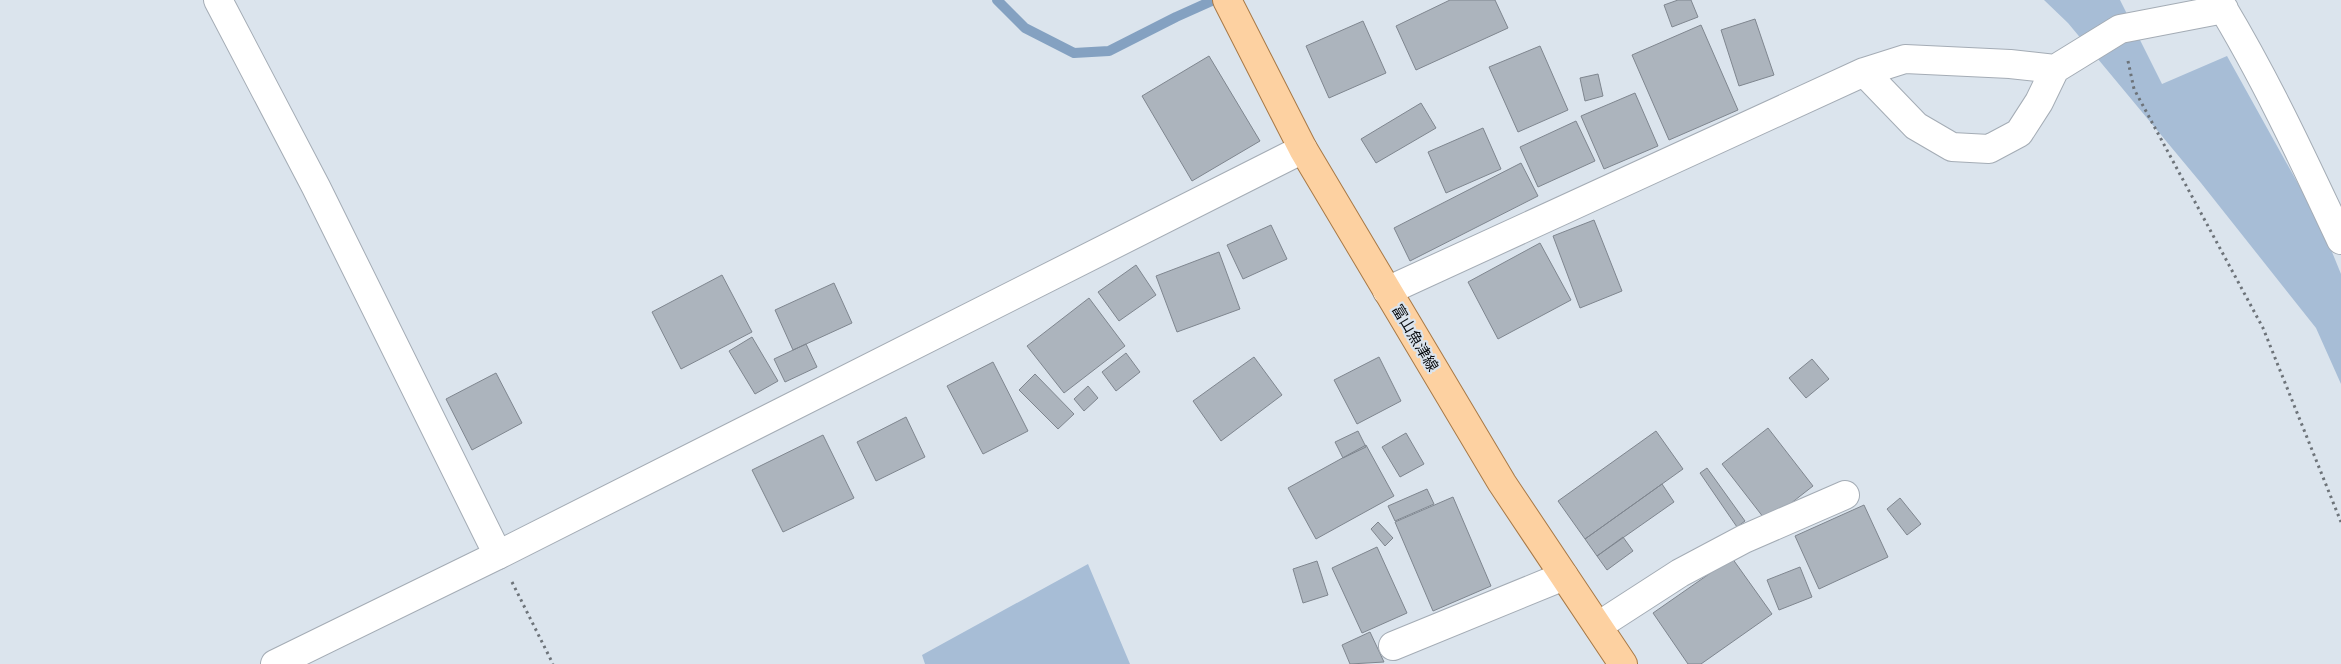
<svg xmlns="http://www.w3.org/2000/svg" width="2341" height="664" font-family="Mulish,'Noto Sans JP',sans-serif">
	<rect width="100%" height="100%" fill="#dbe4ed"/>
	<!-- green -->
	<path fill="#a7bdd6" d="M 2044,0 L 2120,0 L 2162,84 L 2227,56 L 2321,225 L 2341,274 L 2341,384 L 2316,328 L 2201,183 L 2068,23 Z
		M 1088,564 L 1130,664 L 925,664 L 922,655 Z"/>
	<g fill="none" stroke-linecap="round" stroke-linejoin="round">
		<!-- stream -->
		<path stroke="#84a1c1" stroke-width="10" d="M 997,0 L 1025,28 L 1074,53 L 1109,51 L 1176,17 L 1214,0"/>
	</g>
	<!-- building -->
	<path fill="#acb4bd" stroke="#7f868f" d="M 1450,0 L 1495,0 L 1508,28 L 1416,70 L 1396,26 Z
		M 1678,0 L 1691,0 L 1698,17 L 1672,27 L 1664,5 Z
		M 1755,19 L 1774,75 L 1739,86 L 1721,30 Z
		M 1363,21 L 1386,73 L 1329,98 L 1306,46 Z
		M 1701,25 L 1738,110 L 1669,140 L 1632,55 Z
		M 1540,46 L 1568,110 L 1518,132 L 1489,67 Z
		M 1209,56 L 1260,141 L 1192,181 L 1142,96 Z
		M 1598,74 L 1603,96 L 1585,101 L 1580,78 Z
		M 1635,93 L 1658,146 L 1604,169 L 1581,116 Z
		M 1421,103 L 1436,128 L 1376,163 L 1361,139 Z
		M 1576,121 L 1595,161 L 1538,187 L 1520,147 Z
		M 1483,128 L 1501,169 L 1446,193 L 1428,152 Z
		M 1521,163 L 1538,196 L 1410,261 L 1394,228 Z
		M 1594,220 L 1622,291 L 1580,308 L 1553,236 Z
		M 1271,225 L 1287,259 L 1243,279 L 1227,245 Z
		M 1540,243 L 1571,300 L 1498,339 L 1468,282 Z
		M 1219,252 L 1240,309 L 1177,332 L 1156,276 Z
		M 1136,265 L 1156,295 L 1119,321 L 1098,292 Z
		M 722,275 L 752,332 L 681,369 L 652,312 Z
		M 834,283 L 852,323 L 793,350 L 775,310 Z
		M 1089,298 L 1125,346 L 1064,393 L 1027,346 Z
		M 752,337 L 778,381 L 755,394 L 729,351 Z
		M 806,344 L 817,367 L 785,382 L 774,359 Z
		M 1126,353 L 1140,372 L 1116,391 L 1102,372 Z
		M 1254,357 L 1282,395 L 1221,441 L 1193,401 Z
		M 1379,357 L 1401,401 L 1357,424 L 1334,380 Z
		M 1812,359 L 1829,379 L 1806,398 L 1789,378 Z
		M 993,362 L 1028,431 L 983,454 L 947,386 Z
		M 496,373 L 522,423 L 472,450 L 446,399 Z
		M 1035,374 L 1074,414 L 1058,429 L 1019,390 Z
		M 1088,386 L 1098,398 L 1084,411 L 1074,399 Z
		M 906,417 L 925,457 L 876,481 L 857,442 Z
		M 1768,428 L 1813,486 L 1767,522 L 1722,464 Z
		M 1358,431 L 1366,447 L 1343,458 L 1335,442 Z
		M 1656,431 L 1683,469 L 1585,539 L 1558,501 Z
		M 1406,433 L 1424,464 L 1400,477 L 1382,447 Z
		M 823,435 L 854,498 L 783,532 L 752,470 Z
		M 1366,445 L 1394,496 L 1316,539 L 1288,488 Z
		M 1707,468 L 1745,521 L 1737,527 L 1700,473 Z
		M 1662,484 L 1674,502 L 1597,556 L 1585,539 Z
		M 1427,489 L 1434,504 L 1395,521 L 1388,506 Z
		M 1453,497 L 1491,586 L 1433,611 L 1395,522 Z
		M 1900,498 L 1921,524 L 1907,535 L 1887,509 Z
		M 1864,505 L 1888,557 L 1819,589 L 1795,536 Z
		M 1378,522 L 1393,538 L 1385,546 L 1371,529 Z
		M 1623,537 L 1633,551 L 1607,570 L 1597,556 Z
		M 1377,547 L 1407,613 L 1362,633 L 1332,568 Z
		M 1732,558 L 1772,614 L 1701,664 L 1688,664 L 1653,613 Z
		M 1317,561 L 1328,595 L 1303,603 L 1293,569 Z
		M 1800,567 L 1812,597 L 1779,610 L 1767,580 Z
		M 1370,632 L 1384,662 L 1350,664 L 1342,645 Z"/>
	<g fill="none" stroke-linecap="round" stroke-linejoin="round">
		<defs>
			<path id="minor" d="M 218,0 L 316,187 L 498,555
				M 2218,0 C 2265,77 2303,159 2341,240
				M 2055,69 L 2120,29 L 2224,9
				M 1387,291 L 1864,72 L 1905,59 L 2010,64 L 2055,69 L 2039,102 L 2019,133 L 1989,149 L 1952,147 L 1916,126 L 1864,72
				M 1598,626 L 1680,573 L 1744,539 L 1845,495
				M 1393,646 L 1564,576"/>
			<path id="tertiary" d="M 275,664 L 498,555 L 1303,149"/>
			<path id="primary" d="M 1227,0 L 1303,149 L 1502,483 L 1623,664"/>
		</defs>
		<!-- minor casing -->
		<use href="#minor" stroke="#a4acb5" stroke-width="30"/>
		<!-- tertiary casing -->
		<use href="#tertiary" stroke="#a4acb5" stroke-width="30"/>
		<!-- primary casing -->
		<use href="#primary" stroke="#a87946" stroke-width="30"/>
		<!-- path -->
		<path stroke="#6d7379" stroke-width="3" stroke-dasharray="2.5 4" stroke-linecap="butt" d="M 2128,61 L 2134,89 L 2263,328 L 2341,522
			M 512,582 L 553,664"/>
		<!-- minor -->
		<use href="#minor" stroke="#fff" stroke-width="28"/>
		<!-- tertiary -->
		<use href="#tertiary" stroke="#fff" stroke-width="28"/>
		<!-- primary -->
		<use href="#primary" stroke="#fdd1a1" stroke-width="28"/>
	</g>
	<g text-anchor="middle" stroke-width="4.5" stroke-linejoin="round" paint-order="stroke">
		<!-- street labels -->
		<g font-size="15" fill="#0b0e11" stroke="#dbe4ed">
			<text transform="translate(1415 338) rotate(59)" y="5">富山魚津線</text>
		</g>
	</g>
</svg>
